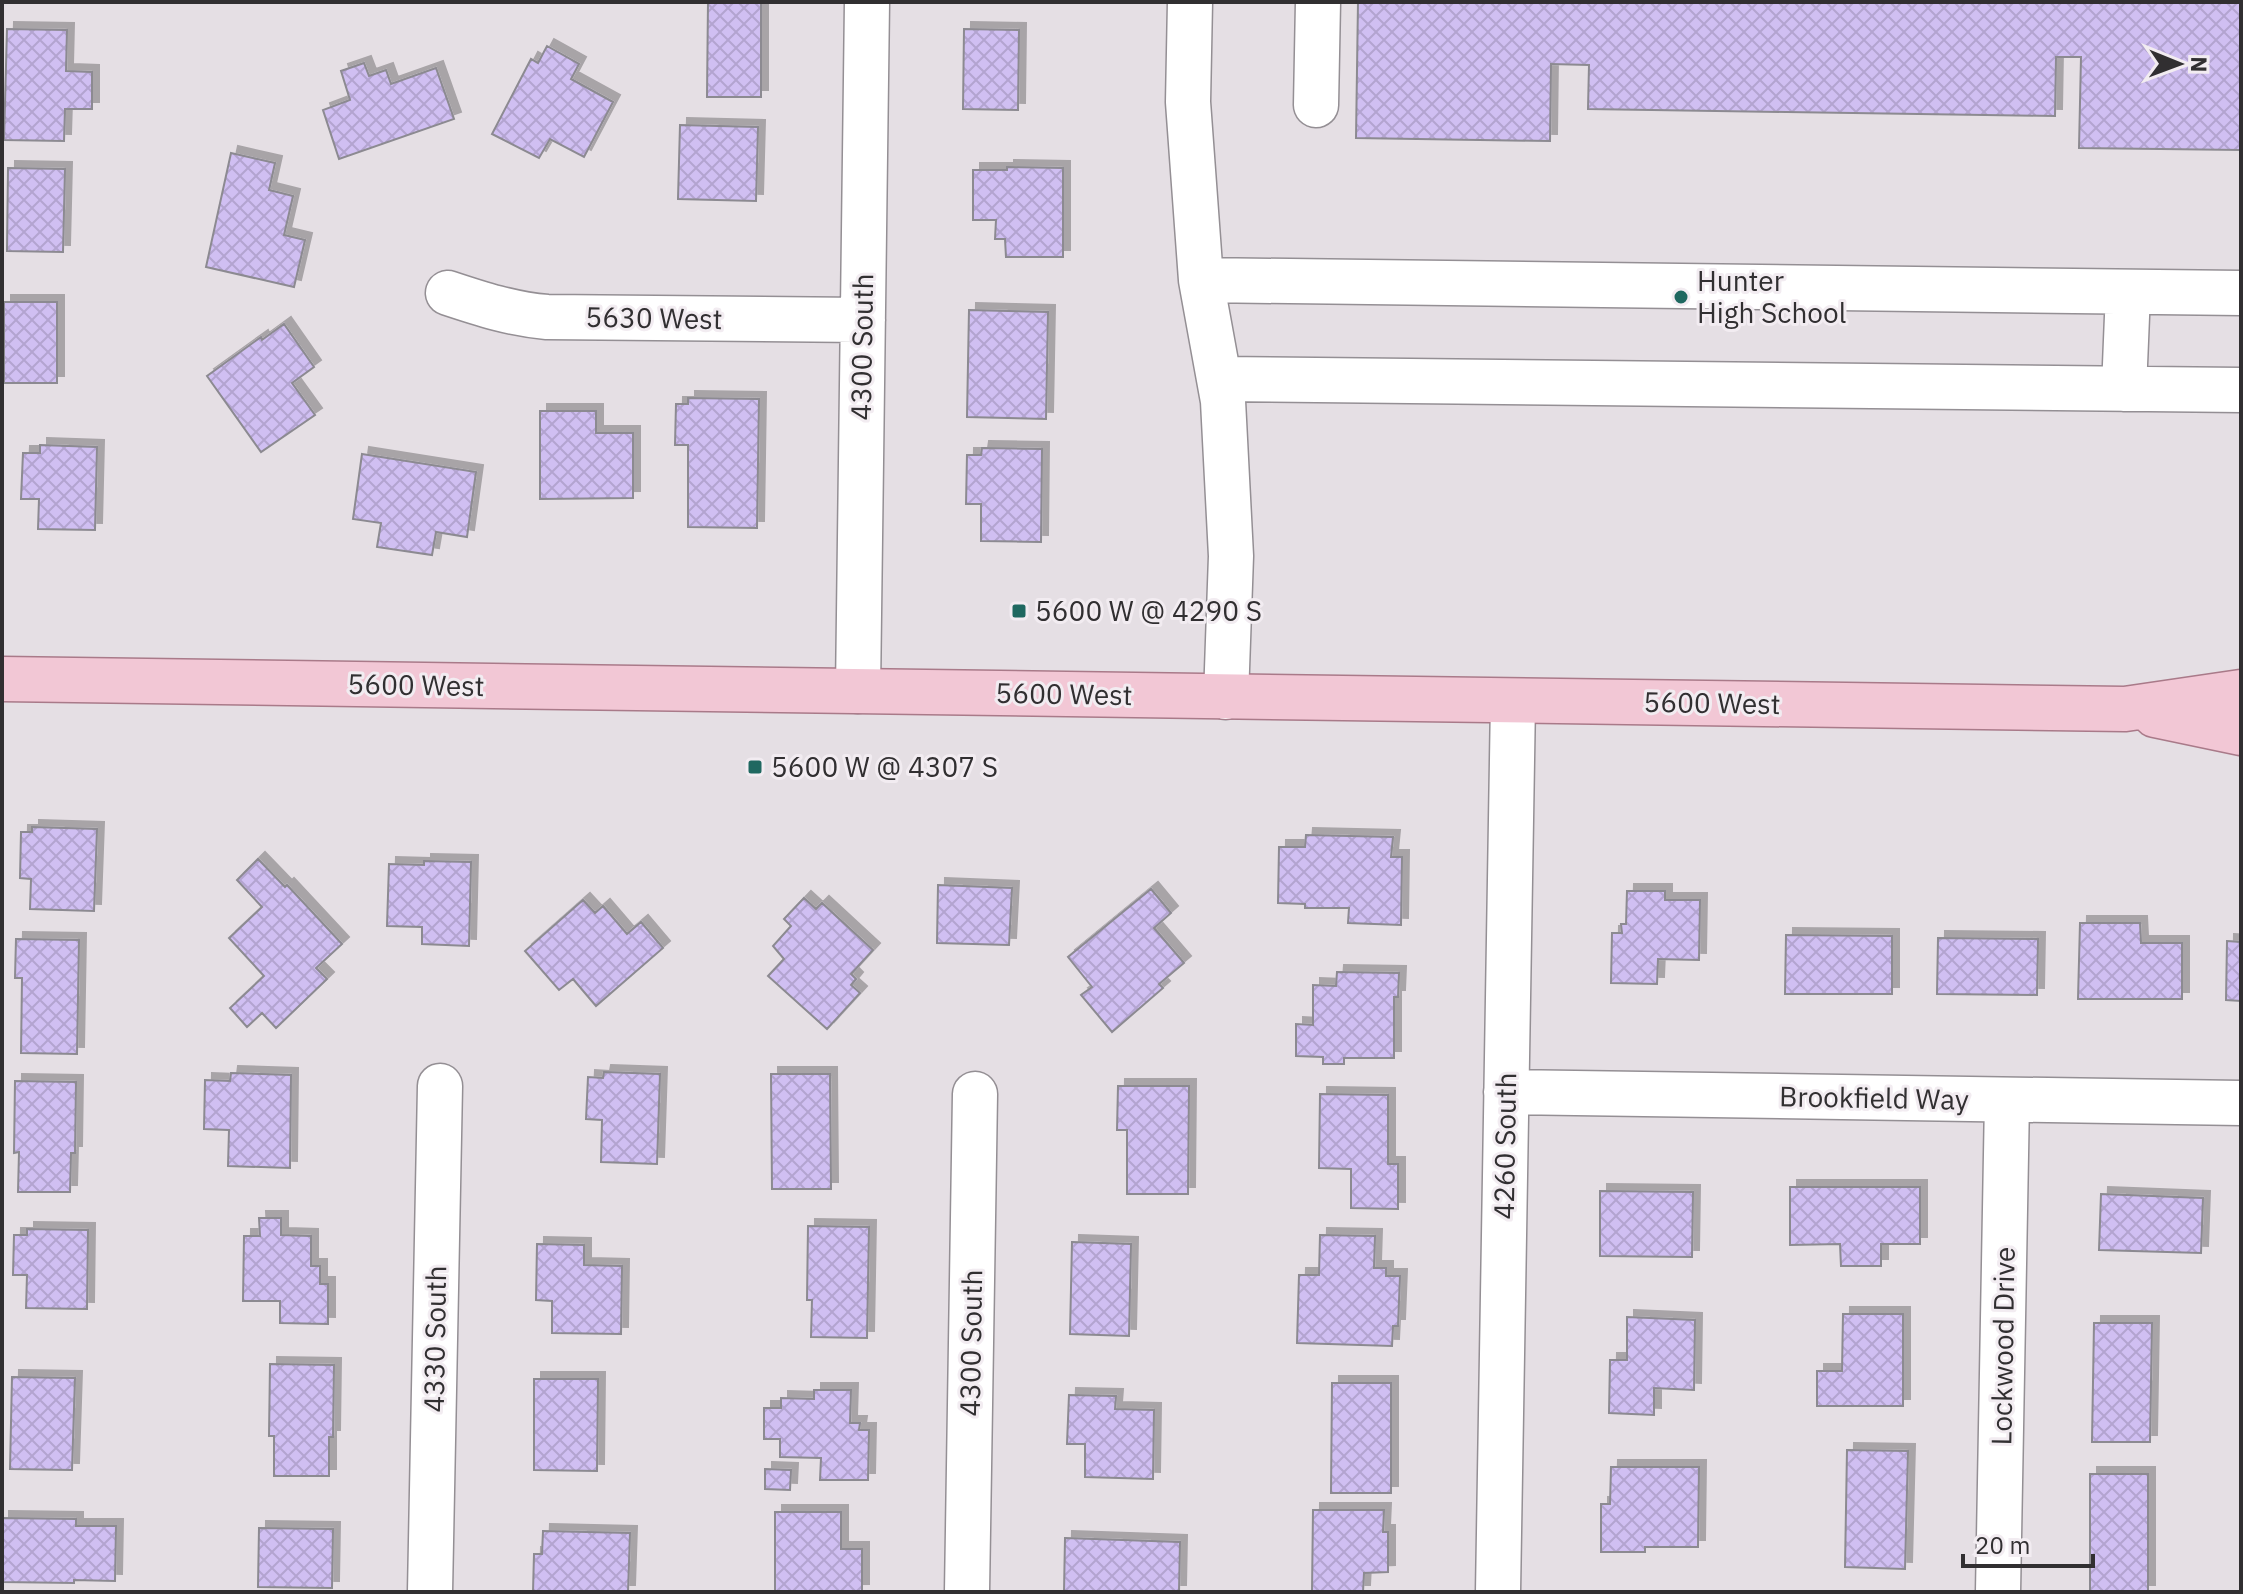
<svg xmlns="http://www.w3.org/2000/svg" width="2243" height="1594" font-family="'IBM Plex Sans',sans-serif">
	<defs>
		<pattern id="building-cross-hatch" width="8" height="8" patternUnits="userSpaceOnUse" patternTransform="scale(2)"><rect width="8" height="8" fill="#d0bff2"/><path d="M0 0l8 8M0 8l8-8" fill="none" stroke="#b3a4d0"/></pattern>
		<filter id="shadow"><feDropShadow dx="7" dy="-7" stdDeviation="0" flood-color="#0004"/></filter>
	</defs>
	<rect width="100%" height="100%" fill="#e5dfe4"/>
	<!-- building -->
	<path fill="url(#building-cross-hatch)" stroke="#8c8a91" stroke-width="2" filter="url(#shadow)" d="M 708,2 L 761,2 L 761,97 L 707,97 Z
		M 1358,2 L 2241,2 L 2241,150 L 2079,148 L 2081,57 L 2056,57 L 2055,116 L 1588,109 L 1589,65 L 1551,64 L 1550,141 L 1356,138 Z
		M 7,29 L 67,30 L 66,71 L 92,72 L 92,109 L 65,109 L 64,141 L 4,140 Z
		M 964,29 L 1019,30 L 1018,110 L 963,109 Z
		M 547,46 L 579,64 L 571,79 L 613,102 L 584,157 L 550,139 L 539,158 L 492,134 L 531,59 L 538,63 Z
		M 364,63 L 369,76 L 386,70 L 391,84 L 436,68 L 454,119 L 339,159 L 323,110 L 350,100 L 341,71 Z
		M 680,125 L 758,127 L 756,201 L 678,199 Z
		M 231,153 L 275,163 L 269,190 L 293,196 L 284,235 L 305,240 L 294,287 L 206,267 Z
		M 1007,167 L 1063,168 L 1063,257 L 1006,257 L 1005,239 L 995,239 L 996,220 L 973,220 L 973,170 L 1007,170 Z
		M 8,168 L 65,169 L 63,252 L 7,251 Z
		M 4,302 L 57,302 L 57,383 L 4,383 Z
		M 969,310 L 1048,312 L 1046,419 L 967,417 Z
		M 284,324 L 314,367 L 292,383 L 315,415 L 261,452 L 207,376 L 261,337 L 262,340 Z
		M 688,398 L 759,399 L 757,528 L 688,527 L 688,445 L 675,445 L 676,404 L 688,404 Z
		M 540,411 L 596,411 L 596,433 L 633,433 L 633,498 L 540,499 Z
		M 40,445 L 97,447 L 95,530 L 38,529 L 39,499 L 21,499 L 23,453 L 40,453 Z
		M 982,448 L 1042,449 L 1041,542 L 981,541 L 981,504 L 966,504 L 967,455 L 981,455 Z
		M 362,454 L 476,472 L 467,537 L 436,532 L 432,555 L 377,547 L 381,523 L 353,519 Z
		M 32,827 L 97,829 L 94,911 L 30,909 L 31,879 L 20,878 L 21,832 L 32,832 Z
		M 1306,835 L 1393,837 L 1391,857 L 1402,857 L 1401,925 L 1348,923 L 1349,908 L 1305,908 L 1305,904 L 1278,903 L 1279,847 L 1305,847 Z
		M 258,859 L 285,887 L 287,885 L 342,944 L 316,968 L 327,979 L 276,1028 L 262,1013 L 247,1027 L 230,1008 L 264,976 L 229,938 L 262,907 L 237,880 Z
		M 424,861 L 471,862 L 469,946 L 422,944 L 422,927 L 387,926 L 389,864 L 424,865 Z
		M 938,885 L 1012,888 L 1009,945 L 937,943 Z
		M 1151,889 L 1171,913 L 1154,928 L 1184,963 L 1159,984 L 1163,988 L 1112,1032 L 1081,995 L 1092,987 L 1068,957 Z
		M 1627,891 L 1665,891 L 1665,900 L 1700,900 L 1699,960 L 1658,959 L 1657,984 L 1611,983 L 1612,933 L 1622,933 L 1621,924 L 1626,924 Z
		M 804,898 L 816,909 L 822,903 L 873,950 L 851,974 L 856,979 L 851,985 L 860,993 L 827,1029 L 768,976 L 784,959 L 773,946 L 791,926 L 784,919 Z
		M 583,900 L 595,913 L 603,906 L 627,934 L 641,922 L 663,948 L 596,1006 L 573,979 L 559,990 L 525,951 Z
		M 2080,923 L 2140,923 L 2141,943 L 2182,943 L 2182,999 L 2078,999 Z
		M 1786,935 L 1892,936 L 1892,994 L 1785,994 Z
		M 1938,938 L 2038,939 L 2037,995 L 1937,994 Z
		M 16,939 L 79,940 L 77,1054 L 21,1053 L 22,978 L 15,978 Z
		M 2227,941 L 2241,942 L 2241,1001 L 2226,1000 Z
		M 1337,972 L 1399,973 L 1398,997 L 1394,997 L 1394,1058 L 1344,1058 L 1344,1064 L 1323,1064 L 1323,1057 L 1296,1056 L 1296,1024 L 1313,1025 L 1313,985 L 1336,986 Z
		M 604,1072 L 660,1074 L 657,1164 L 601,1162 L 602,1120 L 586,1119 L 588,1077 L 603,1078 Z
		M 231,1073 L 291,1075 L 290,1168 L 228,1166 L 229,1130 L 204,1129 L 205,1080 L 230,1081 Z
		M 771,1074 L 830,1074 L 831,1189 L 772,1189 Z
		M 15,1081 L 76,1082 L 75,1153 L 71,1153 L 70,1192 L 18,1192 L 19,1152 L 14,1153 Z
		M 1118,1086 L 1189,1086 L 1188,1194 L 1127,1194 L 1127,1130 L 1117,1130 Z
		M 1320,1094 L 1388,1095 L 1388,1164 L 1398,1164 L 1398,1209 L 1351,1208 L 1351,1169 L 1319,1168 Z
		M 1790,1187 L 1920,1187 L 1920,1244 L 1881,1244 L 1881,1266 L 1841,1266 L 1840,1244 L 1790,1245 Z
		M 1600,1191 L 1693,1192 L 1692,1257 L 1600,1256 Z
		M 2101,1194 L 2203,1198 L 2201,1253 L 2099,1250 Z
		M 259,1218 L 281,1218 L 281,1235 L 311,1236 L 311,1266 L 320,1266 L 320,1284 L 328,1284 L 328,1324 L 280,1323 L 280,1301 L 243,1301 L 244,1236 L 260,1236 Z
		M 808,1226 L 869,1227 L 867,1338 L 811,1337 L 812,1300 L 807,1300 Z
		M 27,1229 L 88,1230 L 87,1309 L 26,1308 L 27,1275 L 13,1275 L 14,1235 L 27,1235 Z
		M 1320,1235 L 1375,1236 L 1374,1268 L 1386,1268 L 1386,1276 L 1400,1276 L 1398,1326 L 1393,1326 L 1392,1346 L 1297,1343 L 1299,1275 L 1319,1275 Z
		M 1072,1242 L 1131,1244 L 1129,1336 L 1070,1334 Z
		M 537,1244 L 584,1245 L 584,1265 L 622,1266 L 621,1334 L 552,1333 L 552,1301 L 536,1300 Z
		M 1843,1314 L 1903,1314 L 1903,1406 L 1817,1406 L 1817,1371 L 1842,1371 Z
		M 1627,1317 L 1695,1320 L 1694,1390 L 1654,1388 L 1654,1415 L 1609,1413 L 1610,1360 L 1627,1360 Z
		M 2094,1323 L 2152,1323 L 2150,1442 L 2092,1442 Z
		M 270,1364 L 334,1365 L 333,1437 L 329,1437 L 329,1476 L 274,1476 L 274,1436 L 269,1436 Z
		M 12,1377 L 75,1378 L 72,1470 L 10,1469 Z
		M 534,1379 L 598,1379 L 597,1471 L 534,1470 Z
		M 1332,1383 L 1391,1383 L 1391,1493 L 1331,1493 Z
		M 814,1390 L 851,1390 L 850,1423 L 860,1423 L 859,1430 L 869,1430 L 868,1480 L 820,1480 L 821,1458 L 780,1457 L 780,1439 L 764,1439 L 764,1408 L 781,1408 L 781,1398 L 814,1399 Z
		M 1069,1395 L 1116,1396 L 1115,1409 L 1154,1410 L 1153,1479 L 1085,1477 L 1085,1444 L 1067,1444 Z
		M 1847,1450 L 1908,1451 L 1905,1569 L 1845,1567 Z
		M 1611,1467 L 1699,1467 L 1698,1547 L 1645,1547 L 1645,1552 L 1601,1552 L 1601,1504 L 1610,1504 Z
		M 765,1469 L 791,1470 L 790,1490 L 765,1489 Z
		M 2090,1474 L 2148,1474 L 2148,1592 L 2090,1592 Z
		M 1313,1510 L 1384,1510 L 1383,1532 L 1388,1532 L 1388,1572 L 1364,1573 L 1363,1592 L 1312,1592 Z
		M 775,1512 L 841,1512 L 841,1549 L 862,1549 L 862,1591 L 775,1592 Z
		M 2,1518 L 76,1519 L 76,1526 L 116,1526 L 115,1581 L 74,1580 L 74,1583 L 2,1582 Z
		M 259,1528 L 333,1529 L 332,1588 L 258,1587 Z
		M 543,1531 L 630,1533 L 628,1592 L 533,1592 L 534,1554 L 542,1554 Z
		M 1065,1538 L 1180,1542 L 1179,1592 L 1064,1592 Z"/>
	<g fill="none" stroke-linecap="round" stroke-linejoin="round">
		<defs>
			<path id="minor" d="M 1190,2 L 1188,102 L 1201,280 L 1223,401 L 1231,556 L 1226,697
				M 1316,105 L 1318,2
				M 1201,280 L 2241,293
				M 448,293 C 481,304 512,314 547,317 L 863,320
				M 1221,379 L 2241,390
				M 2124,389 L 2128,292
				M 858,691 L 867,2
				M 1506,1092 L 2241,1103
				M 430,1592 L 440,1086
				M 967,1592 L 975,1094
				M 1498,1592 L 1513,701
				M 1998,1592 L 2007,1100"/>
			<path id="major" d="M 2,679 L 2125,709 L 2241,692
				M 2155,715 L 2241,733"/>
		</defs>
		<!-- minor casing -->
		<use href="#minor" stroke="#948f94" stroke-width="47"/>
		<!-- major casing -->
		<use href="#major" stroke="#a97a89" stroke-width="47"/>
		<!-- minor -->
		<use href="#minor" stroke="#fff" stroke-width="44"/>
		<!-- major -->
		<use href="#major" stroke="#f2c7d5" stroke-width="44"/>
	</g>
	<!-- markers -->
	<g fill="#1f6860" stroke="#f2ecf1" stroke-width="3">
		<circle cx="1681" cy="297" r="8"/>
		<rect x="1011" y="603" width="16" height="16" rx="4"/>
		<rect x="747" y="759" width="16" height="16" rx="4"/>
	</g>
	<g text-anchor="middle" stroke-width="6" stroke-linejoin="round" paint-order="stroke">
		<!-- poi labels -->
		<g font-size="28" fill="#312f31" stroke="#f2ecf1" text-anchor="start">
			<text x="1697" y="291">Hunter<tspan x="1697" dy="32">High School</tspan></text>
			<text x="1035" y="621">5600 W @ 4290 S</text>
			<text x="771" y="777">5600 W @ 4307 S</text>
		</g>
		<!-- street labels -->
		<g font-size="28" fill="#312f31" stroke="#f2ecf1">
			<text transform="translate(654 318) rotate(1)" y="10">5630 West</text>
			<text transform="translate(862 347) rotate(-89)" y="10">4300 South</text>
			<text transform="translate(416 685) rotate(1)" y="10">5600 West</text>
			<text transform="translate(1064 694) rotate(1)" y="10">5600 West</text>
			<text transform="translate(1712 703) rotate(1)" y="10">5600 West</text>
			<text transform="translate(1874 1098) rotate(1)" y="10">Brookfield Way</text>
			<text transform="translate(1505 1146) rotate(-89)" y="10">4260 South</text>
			<text transform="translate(435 1339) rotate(-89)" y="10">4330 South</text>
			<text transform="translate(971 1343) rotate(-89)" y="10">4300 South</text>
			<text transform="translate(2003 1346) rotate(-89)" y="10">Lockwood Drive</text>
		</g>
	</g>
	<!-- border -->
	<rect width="2243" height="1594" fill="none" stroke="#312f31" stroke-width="8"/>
	<!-- north arrow -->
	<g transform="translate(2179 64) rotate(91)" stroke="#f2ecf1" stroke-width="6" paint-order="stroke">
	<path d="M0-6L14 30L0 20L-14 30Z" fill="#312f31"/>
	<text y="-12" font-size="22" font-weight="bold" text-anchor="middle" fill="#312f31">N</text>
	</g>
	<!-- scale -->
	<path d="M1963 1554v12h130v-12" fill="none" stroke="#312f31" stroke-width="4"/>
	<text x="1975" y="1554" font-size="24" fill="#312f31" stroke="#f2ecf1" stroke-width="6" paint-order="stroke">20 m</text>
</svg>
